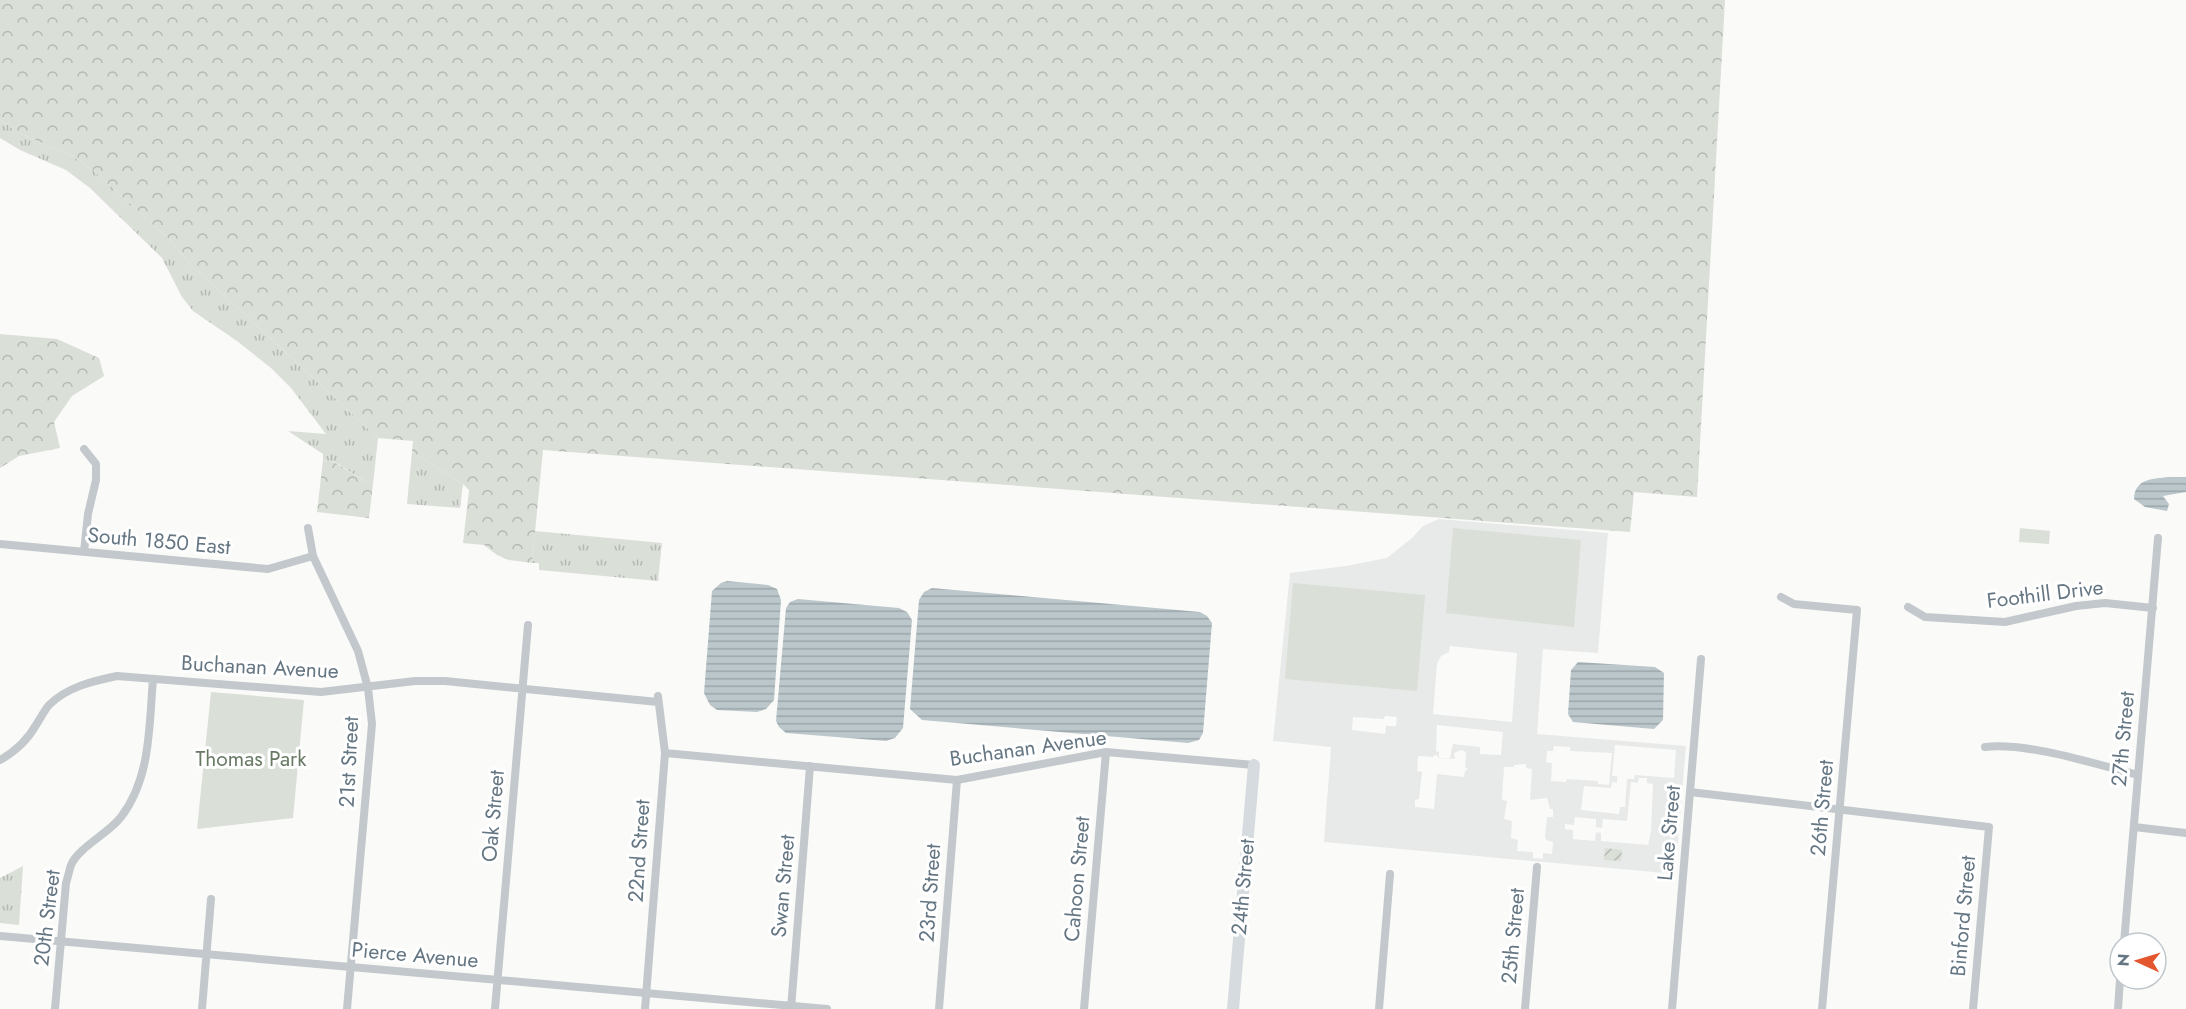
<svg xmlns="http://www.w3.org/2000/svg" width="2186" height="1009" font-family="Jost,sans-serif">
	<defs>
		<pattern id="grass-tufts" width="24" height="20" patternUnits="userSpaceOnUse" patternTransform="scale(1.5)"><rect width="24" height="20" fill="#dadfd7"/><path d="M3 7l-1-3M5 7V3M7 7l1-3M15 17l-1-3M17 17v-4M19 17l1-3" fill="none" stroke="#b4b9b4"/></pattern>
		<pattern id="forest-crowns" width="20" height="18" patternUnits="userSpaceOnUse" patternTransform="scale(1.5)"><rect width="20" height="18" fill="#dadfd7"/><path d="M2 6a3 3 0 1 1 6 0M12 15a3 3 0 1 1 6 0" fill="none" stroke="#b4b9b4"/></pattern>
		<pattern id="garden-furrows" width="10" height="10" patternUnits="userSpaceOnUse" patternTransform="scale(1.5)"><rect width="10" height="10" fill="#dadfd7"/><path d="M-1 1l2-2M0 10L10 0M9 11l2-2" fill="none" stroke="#b4b9b4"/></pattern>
		<pattern id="water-rules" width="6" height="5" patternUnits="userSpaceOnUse" patternTransform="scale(1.5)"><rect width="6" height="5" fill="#bbc7cb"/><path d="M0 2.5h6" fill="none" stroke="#9ca6aa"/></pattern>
	</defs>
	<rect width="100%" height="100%" fill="#fafaf8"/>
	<!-- built -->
	<path fill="#e8e9e9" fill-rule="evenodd" d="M 1439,519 L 1608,533 L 1598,653 L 1543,649 L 1537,734 L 1686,746 L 1675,874 L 1324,842 L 1331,747 L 1273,741 L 1290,573 L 1346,566 L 1387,558 L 1412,538 L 1423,526 ZM 1450,646 L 1517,653 L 1512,722 L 1433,714 L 1437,664 L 1441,656 L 1449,652 ZM 1385,716 L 1397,717 L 1396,726 L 1386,726 L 1385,734 L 1352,730 L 1353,717 L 1384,719 ZM 1437,725 L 1503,732 L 1501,755 L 1480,754 L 1480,747 L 1453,744 L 1450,758 L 1439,758 L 1439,752 L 1436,751 ZM 1615,745 L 1676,750 L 1674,778 L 1635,775 L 1634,779 L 1627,779 L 1625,807 L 1620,807 L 1619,814 L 1581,810 L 1584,786 L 1611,788 L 1612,782 L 1617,783 L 1617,776 L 1612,776 ZM 1554,746 L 1570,747 L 1570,751 L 1612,753 L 1609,785 L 1598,784 L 1598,781 L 1567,779 L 1566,782 L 1551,781 L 1552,763 L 1546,762 L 1547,751 L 1553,751 ZM 1461,750 L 1466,752 L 1465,767 L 1468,769 L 1465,771 L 1464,777 L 1437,774 L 1434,809 L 1415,807 L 1415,800 L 1419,799 L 1422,772 L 1417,771 L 1418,756 L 1433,757 L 1434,755 L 1438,756 L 1438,758 L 1455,759 L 1454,753 ZM 1526,764 L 1526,768 L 1532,769 L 1530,800 L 1547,798 L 1550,809 L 1553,809 L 1553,817 L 1547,817 L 1545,836 L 1546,840 L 1553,842 L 1552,854 L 1543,853 L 1543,859 L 1533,858 L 1533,852 L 1517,851 L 1518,840 L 1511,838 L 1512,821 L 1504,819 L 1507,801 L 1502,800 L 1504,767 L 1514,767 L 1514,765 ZM 1639,778 L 1647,778 L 1647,783 L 1653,784 L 1651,831 L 1648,845 L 1601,841 L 1601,833 L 1596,832 L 1595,841 L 1573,839 L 1573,830 L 1565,829 L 1565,824 L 1574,825 L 1575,817 L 1596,819 L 1596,827 L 1602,828 L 1603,819 L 1627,821 L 1631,782 L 1638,783 Z"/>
	<!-- grass -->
	<path fill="url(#grass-tufts)" d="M 0,119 L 17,132 L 72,156 L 94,171 L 170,240 L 190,264 L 378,438 L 373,484 L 369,484 L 335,462 L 323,460 L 323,454 L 288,431 L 326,434 L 291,388 L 271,368 L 237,341 L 193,311 L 182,297 L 162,258 L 90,188 L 66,170 L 20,150 L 0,138 Z
		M 412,452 L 463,484 L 460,508 L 407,504 Z
		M 535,531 L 662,543 L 658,581 L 539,570 L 539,563 L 532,563 Z
		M 23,866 L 19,925 L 0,923 L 0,878 Z"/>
	<!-- forest -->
	<path fill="url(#forest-crowns)" d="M 0,0 L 1725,0 L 1697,497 L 1634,492 L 1630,532 L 543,450 L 532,563 L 509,560 L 497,555 L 484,545 L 463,543 L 469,490 L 463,484 L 412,452 L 413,441 L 378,438 L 190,264 L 170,240 L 94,171 L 72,156 L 17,132 L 0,119 Z
		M 0,334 L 57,339 L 99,358 L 104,376 L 72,396 L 54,422 L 60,448 L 19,456 L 0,468 Z
		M 323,460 L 334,462 L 369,484 L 373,484 L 369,518 L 317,512 Z"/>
	<!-- park -->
	<path fill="#dadfd7" d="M 1453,528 L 1581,540 L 1574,627 L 1446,613 Z
		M 2020,528 L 2050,531 L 2049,544 L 2019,542 Z
		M 1293,583 L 1425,595 L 1417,691 L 1285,679 Z
		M 211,692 L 304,700 L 293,818 L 197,829 Z"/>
	<!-- garden -->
	<path fill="url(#garden-furrows)" d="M 1605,848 L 1622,850 L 1621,861 L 1604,860 Z"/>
	<!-- water -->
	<path fill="url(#water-rules)" d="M 2169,477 L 2186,477 L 2186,492 L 2163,496 L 2169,504 L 2167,511 L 2145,507 L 2134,499 C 2135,478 2153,479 2169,477 Z
		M 727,581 L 768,585 L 777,589 L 781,600 L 774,700 L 766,709 L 757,712 L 717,710 L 710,705 L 704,693 L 712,591 L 721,583 Z
		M 932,588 L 1200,612 L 1207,616 L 1212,623 L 1203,733 L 1199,740 L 1188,743 L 922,720 L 910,709 L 919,600 L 924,592 Z
		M 798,599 L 899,608 L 907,612 L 912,620 L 903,728 L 895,738 L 886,741 L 786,733 L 779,727 L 776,721 L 786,608 L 790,602 Z
		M 1578,662 L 1655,667 L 1664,673 L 1663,720 L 1654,729 L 1573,722 L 1568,714 L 1571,670 Z"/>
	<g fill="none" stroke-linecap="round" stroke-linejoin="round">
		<!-- street -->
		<path stroke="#c3c8cc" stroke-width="8" d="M 308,528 L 313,556 L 358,651 L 368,688 L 372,724 L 347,1009
			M 0,544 L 268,569 L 313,556
			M 84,552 L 88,514 L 96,480 L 96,464 L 84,449
			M 1781,597 L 1794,604 L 1857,610 L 1822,1009
			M 1908,607 L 1925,617 L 2005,622 L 2076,606 L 2105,603 L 2153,608
			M 1985,747 C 2027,742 2095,764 2138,775
			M 665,753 L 957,780 L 1106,752 L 1254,765
			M 0,760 C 16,751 27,741 36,725 C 40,719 44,711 49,705 C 67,687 93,681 117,676 L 321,692 L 415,681 L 445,681 L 658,702
			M 1690,792 L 1989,827 L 1973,1009
			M 2134,827 L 2186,833
			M 0,936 L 827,1009
			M 2124,943 L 2158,538
			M 55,1009 L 66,883 C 68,877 69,871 71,865 C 79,847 108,834 121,817 C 151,778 149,726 153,679
			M 202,1009 L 211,899
			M 495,1009 L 528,625
			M 645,1009 L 665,753 L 658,696
			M 791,1009 L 810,766
			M 939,1009 L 957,780
			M 1084,1009 L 1106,752
			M 1379,1009 L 1390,874
			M 1525,1009 L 1537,867
			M 1672,1009 L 1701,659
			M 2118,1009 L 2120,979"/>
		<!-- secondary -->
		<path stroke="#d6dbdf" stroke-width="12" d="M 1233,1009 L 1254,765"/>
	</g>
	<g text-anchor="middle" stroke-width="6" stroke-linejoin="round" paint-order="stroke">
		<!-- street labels -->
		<g font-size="21" fill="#657683" stroke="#fff">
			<text transform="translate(159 541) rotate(5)" y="7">South 1850 East</text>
			<text transform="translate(2045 594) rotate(-7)" y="7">Foothill Drive</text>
			<text transform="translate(260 667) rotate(3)" y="7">Buchanan Avenue</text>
			<text transform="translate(2123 739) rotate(-85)" y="7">27th Street</text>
			<text transform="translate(1028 748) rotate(-8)" y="7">Buchanan Avenue</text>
			<text transform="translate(349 762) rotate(-87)" y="7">21st Street</text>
			<text transform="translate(1822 808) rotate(-85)" y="7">26th Street</text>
			<text transform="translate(493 816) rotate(-85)" y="7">Oak Street</text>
			<text transform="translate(1669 833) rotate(-85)" y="7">Lake Street</text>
			<text transform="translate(639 851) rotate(-86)" y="7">22nd Street</text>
			<text transform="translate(1077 879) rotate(-85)" y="7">Cahoon Street</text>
			<text transform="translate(783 886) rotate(-85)" y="7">Swan Street</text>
			<text transform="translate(1243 887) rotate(-85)" y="7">24th Street</text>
			<text transform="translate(930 893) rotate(-86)" y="7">23rd Street</text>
			<text transform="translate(1963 916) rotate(-85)" y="7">Binford Street</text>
			<text transform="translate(47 918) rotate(-83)" y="7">20th Street</text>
			<text transform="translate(1513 936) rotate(-85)" y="7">25th Street</text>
			<text transform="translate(415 955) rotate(5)" y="7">Pierce Avenue</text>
		</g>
		<!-- park labels -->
		<g font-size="21" fill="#687a64" stroke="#fff">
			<text x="251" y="766">Thomas Park</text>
		</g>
	</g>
	<!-- north arrow -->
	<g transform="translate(2138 961) rotate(274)"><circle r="28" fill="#ffffff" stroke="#c1c8cd" stroke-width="1.5"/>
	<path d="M0-4.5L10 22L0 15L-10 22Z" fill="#e4572e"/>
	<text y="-9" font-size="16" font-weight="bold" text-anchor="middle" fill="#657683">N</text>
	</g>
</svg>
